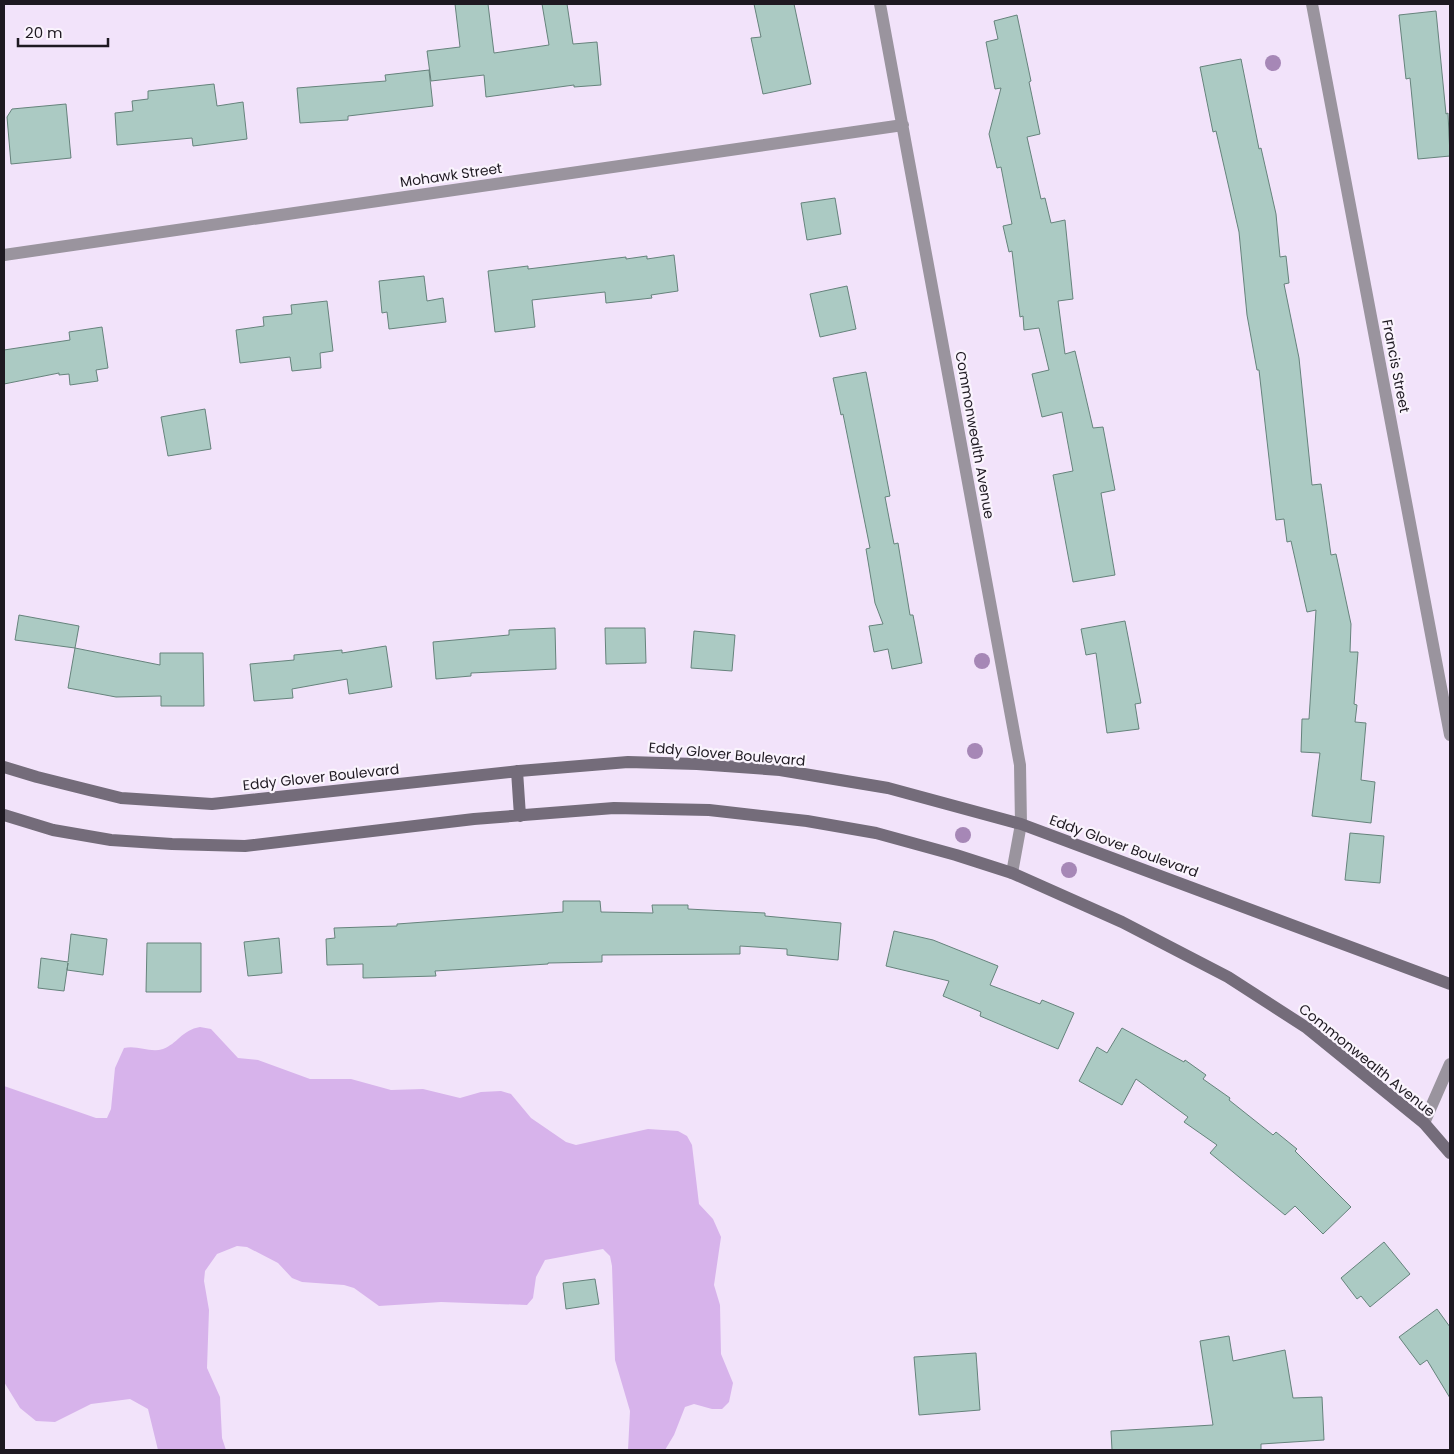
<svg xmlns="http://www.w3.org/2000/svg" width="1454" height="1454" font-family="Poppins,sans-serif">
	<rect width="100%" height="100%" fill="#f2e3fa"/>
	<!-- green -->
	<path fill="#d7b3eb" d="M 200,1027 L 211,1029 L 238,1058 L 258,1060 L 310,1079 L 351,1079 L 391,1090 L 423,1089 L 460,1098 L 481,1092 L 501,1091 L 511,1094 L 531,1118 L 566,1142 L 576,1145 L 648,1129 L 678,1131 L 687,1136 L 692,1145 L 699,1204 L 713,1219 L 721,1237 L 714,1285 L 720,1305 L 721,1354 L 733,1383 L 729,1402 L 722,1409 L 712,1409 L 694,1404 L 685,1407 L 674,1435 L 665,1450 L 628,1450 L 630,1411 L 615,1360 L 612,1266 L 610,1256 L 603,1249 L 545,1260 L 536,1277 L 533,1298 L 527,1305 L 441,1302 L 379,1306 L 354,1288 L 344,1285 L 302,1282 L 292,1278 L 278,1263 L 247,1247 L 237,1246 L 217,1254 L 205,1271 L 204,1281 L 209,1310 L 207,1368 L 220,1397 L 222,1438 L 226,1450 L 158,1450 L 148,1409 L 130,1399 L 91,1404 L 55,1422 L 36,1421 L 20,1408 L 4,1382 L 4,1086 L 96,1118 L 107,1118 L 111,1109 L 115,1068 L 124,1048 C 138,1045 150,1053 163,1049 C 177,1044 182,1030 200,1027 Z"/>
	<!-- building -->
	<path fill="#abcac3" stroke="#66837c" d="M 455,4 L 488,4 L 494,53 L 549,45 L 542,4 L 567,4 L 573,44 L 597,42 L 601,85 L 574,87 L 574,85 L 486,97 L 484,75 L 431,81 L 427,51 L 460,47 Z
		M 754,4 L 794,4 L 811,84 L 763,94 L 751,38 L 761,37 Z
		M 1436,11 L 1446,114 L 1448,113 L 1450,156 L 1418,159 L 1410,78 L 1406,79 L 1399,15 Z
		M 1017,15 L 1031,81 L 1029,82 L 1040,134 L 1027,137 L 1041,199 L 1045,198 L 1051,223 L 1065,220 L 1073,299 L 1058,301 L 1065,354 L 1075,351 L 1093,428 L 1103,427 L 1115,490 L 1101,493 L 1115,575 L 1073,582 L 1053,475 L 1073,471 L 1062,412 L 1042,417 L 1032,374 L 1049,370 L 1039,328 L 1024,330 L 1023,316 L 1020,317 L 1012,251 L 1009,252 L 1003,226 L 1012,224 L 1001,167 L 997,168 L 989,134 L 1001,88 L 995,89 L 986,42 L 998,39 L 994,21 Z
		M 1241,59 L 1259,149 L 1261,148 L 1276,214 L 1280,257 L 1286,256 L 1289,283 L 1284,284 L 1299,358 L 1312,485 L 1321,484 L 1331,555 L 1336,554 L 1351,624 L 1350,652 L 1358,652 L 1354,704 L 1357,705 L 1355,722 L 1366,723 L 1361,780 L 1375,782 L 1371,823 L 1312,816 L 1320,753 L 1301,752 L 1302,719 L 1309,719 L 1316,610 L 1307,612 L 1291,541 L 1287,542 L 1284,519 L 1276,520 L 1259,370 L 1257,370 L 1247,315 L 1239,232 L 1216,131 L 1213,132 L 1200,67 Z
		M 429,70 L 433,106 L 348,116 L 348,120 L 300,123 L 297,88 L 386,81 L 385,75 Z
		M 214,84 L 217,106 L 243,102 L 247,139 L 193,146 L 192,138 L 117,145 L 115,113 L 133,111 L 132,101 L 148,99 L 148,91 Z
		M 66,104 L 71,158 L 11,164 L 7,117 L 12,109 Z
		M 835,198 L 841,234 L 807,240 L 801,203 Z
		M 674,255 L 678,291 L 651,295 L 652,298 L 606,303 L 605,292 L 532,300 L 535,327 L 495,332 L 488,271 L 528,266 L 528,269 L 626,257 L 626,259 L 647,256 L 647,259 Z
		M 424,276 L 427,301 L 443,298 L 446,322 L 389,329 L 387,312 L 382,313 L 379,281 Z
		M 847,286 L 856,329 L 820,337 L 810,294 Z
		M 327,301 L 333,351 L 320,353 L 321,368 L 292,371 L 290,357 L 240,363 L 236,330 L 264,326 L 263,317 L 292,314 L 291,305 Z
		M 102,327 L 108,368 L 96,370 L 98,381 L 70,385 L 69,374 L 59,375 L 59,373 L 4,384 L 4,350 L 70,340 L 69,332 Z
		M 866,372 L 890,496 L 885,497 L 894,544 L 898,543 L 910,615 L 913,615 L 922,663 L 892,669 L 888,649 L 874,652 L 869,626 L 883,624 L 875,603 L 866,549 L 870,548 L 843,414 L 841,415 L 833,378 Z
		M 205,409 L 211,449 L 168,456 L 161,417 Z
		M 19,615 L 79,626 L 75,648 L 15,640 Z
		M 1125,621 L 1141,703 L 1135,704 L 1139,729 L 1107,733 L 1096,653 L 1086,655 L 1081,629 Z
		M 555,628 L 556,669 L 471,673 L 471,676 L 436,679 L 433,642 L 509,635 L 509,630 Z
		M 605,628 L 645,628 L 646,663 L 606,664 Z
		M 694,631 L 735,635 L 732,671 L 691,668 Z
		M 386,646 L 392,687 L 349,694 L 347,679 L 292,689 L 293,698 L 254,701 L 250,664 L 294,660 L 294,655 L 342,650 L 342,653 Z
		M 75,648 L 160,665 L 160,653 L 203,653 L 204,706 L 161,706 L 161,696 L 116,697 L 68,688 Z
		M 1350,833 L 1384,836 L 1380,883 L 1345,880 Z
		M 563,901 L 600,901 L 601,912 L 653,913 L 652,905 L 688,905 L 688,909 L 765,913 L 765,916 L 841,923 L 838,960 L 787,955 L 787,949 L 740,946 L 740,954 L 602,955 L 602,962 L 548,963 L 548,964 L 435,971 L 436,976 L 363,978 L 363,964 L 327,965 L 326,939 L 335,938 L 334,928 L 397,926 L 397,924 L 563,912 Z
		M 894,931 L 933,940 L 998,966 L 990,985 L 1040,1004 L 1042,1000 L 1074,1013 L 1058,1049 L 980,1016 L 981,1012 L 943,996 L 949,981 L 886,966 Z
		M 71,934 L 107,939 L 103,975 L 67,970 L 68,963 L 64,991 L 38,988 L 41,958 L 68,962 Z
		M 279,938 L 282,973 L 248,976 L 244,942 Z
		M 147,943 L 201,943 L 201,992 L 146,992 Z
		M 1122,1028 L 1184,1062 L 1185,1060 L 1206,1075 L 1203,1079 L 1230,1098 L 1229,1100 L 1273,1135 L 1276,1132 L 1297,1149 L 1295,1151 L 1351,1207 L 1323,1234 L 1295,1206 L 1285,1215 L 1210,1153 L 1217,1145 L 1184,1122 L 1188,1117 L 1136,1079 L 1122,1105 L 1079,1081 L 1097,1047 L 1107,1053 Z
		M 1384,1242 L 1410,1274 L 1370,1307 L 1361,1296 L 1357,1299 L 1341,1278 Z
		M 595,1279 L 599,1304 L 566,1309 L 563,1283 Z
		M 1437,1309 L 1450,1327 L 1450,1398 L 1427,1360 L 1420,1365 L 1399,1337 Z
		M 1229,1336 L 1233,1361 L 1285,1350 L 1293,1398 L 1322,1397 L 1324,1440 L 1261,1444 L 1261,1450 L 1112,1450 L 1111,1431 L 1213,1425 L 1200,1341 Z
		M 976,1353 L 980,1410 L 919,1415 L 914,1357 Z"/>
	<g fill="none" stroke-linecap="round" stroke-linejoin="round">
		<!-- street -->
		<path stroke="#9a949e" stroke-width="12" d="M 880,4 L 1020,765 L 1021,824 L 1012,873
			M 1312,4 L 1450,735
			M 4,255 L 903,125
			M 1424,1123 L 1450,1064"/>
		<!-- secondary -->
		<path stroke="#746c7a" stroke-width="12" d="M 4,767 L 37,777 L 121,798 L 212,804 L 519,771 L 628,762 L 697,764 L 780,770 L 888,788 L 1021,824 L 1450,984
			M 517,771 L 520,816
			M 4,815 L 53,830 L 111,840 L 172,844 L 245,846 L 474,819 L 614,808 L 709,810 L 807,821 L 876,833 L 956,855 L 1012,873 L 1122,922 L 1228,977 L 1307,1028 L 1424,1123 L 1450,1153"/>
	</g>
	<!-- trees -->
	<g fill="#a687b6">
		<circle cx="1273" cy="63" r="8"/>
		<circle cx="982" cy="661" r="8"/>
		<circle cx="975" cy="751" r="8"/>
		<circle cx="963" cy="835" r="8"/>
		<circle cx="1069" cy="870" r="8"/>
	</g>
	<g text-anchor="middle" stroke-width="4.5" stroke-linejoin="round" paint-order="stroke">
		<!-- street labels -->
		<g font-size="14" fill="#1e1921" stroke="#faf4fd">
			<text transform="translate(451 175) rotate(-8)" y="5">Mohawk Street</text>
			<text transform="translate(1396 366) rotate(79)" y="5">Francis Street</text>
			<text transform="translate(975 435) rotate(80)" y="5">Commonwealth Avenue</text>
			<text transform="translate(727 754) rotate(5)" y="5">Eddy Glover Boulevard</text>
			<text transform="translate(321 777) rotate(-6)" y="5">Eddy Glover Boulevard</text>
			<text transform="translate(1124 846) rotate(20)" y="5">Eddy Glover Boulevard</text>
			<text transform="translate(1367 1060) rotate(39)" y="5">Commonwealth Avenue</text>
		</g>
	</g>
	<!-- border -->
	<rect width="1454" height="1454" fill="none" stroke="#1e1921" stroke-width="10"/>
	<!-- scale -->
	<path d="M18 38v8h90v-8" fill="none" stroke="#1e1921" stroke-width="2.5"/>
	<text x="25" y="38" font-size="15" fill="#1e1921" stroke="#faf4fd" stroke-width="4" paint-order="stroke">20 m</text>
</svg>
